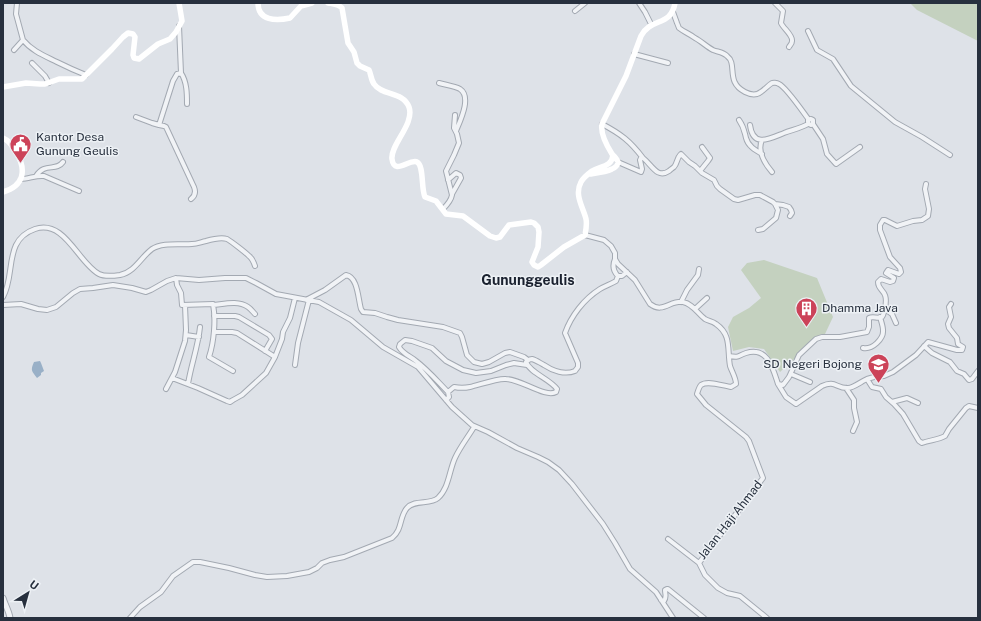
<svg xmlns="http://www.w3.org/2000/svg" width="981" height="621" font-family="'Public Sans',sans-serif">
	<rect width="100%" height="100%" fill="#dee2e8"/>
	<!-- green -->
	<path fill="#c4d1bf" d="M 910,3 L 978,3 L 978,41 L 917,10 Z
		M 764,260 L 817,278 L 833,317 L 825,334 L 807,347 L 780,372 L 764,349 L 749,347 L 733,351 L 728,327 L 733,317 L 749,308 L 761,298 L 741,270 L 747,263 Z"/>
	<!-- water -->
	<path fill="#99b0c7" d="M 40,361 L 41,363 L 44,371 L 41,373 L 41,375 L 37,378 C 32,371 30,371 34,362 Z"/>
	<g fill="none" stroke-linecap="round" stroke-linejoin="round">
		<defs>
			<path id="minor" d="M 17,3 L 16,14 L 23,40 C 32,51 45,56 57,62 C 67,67 76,71 86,75
				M 639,3 L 645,12 L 651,24
				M 775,3 L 783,11 L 781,23 C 783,28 793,35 792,41 C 792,44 790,45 789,47
				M 575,11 L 585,3
				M 673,12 L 677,23 L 679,28 C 684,32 690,34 695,38 C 701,41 707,47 713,50 C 718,52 723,52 727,56 C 738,64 725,82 745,92 C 749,94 753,95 757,94 C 763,92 767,86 772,83 C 775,83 776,82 779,84 C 786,87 803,112 809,120
				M 179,26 L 181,73 C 187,82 187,94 187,104
				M 808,31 L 817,50 L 833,59 L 851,86 L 895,122 L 922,137 L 950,155
				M 14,50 L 23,40
				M 634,54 L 668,63
				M 32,63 L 45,76 L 49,83
				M 439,83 C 446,85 454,86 460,89 C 472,97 460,121 456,131
				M 136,117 L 152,123 L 159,125 L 173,81 L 177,74 L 181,73
				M 739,120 C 744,127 744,130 746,138 C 748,146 755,150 762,154
				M 602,124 C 621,134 630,141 643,158
				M 813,124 L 811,125 L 809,124 L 808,122 L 808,120 L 811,119 L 813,120 L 813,124 L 823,139 L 827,154 L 836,164 L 860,147
				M 159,125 L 164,126 L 166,127 L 194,187 C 196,192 195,196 191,199
				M 750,125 C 753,148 769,139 784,133 C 792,130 801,128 808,124
				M 762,140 C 757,151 765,164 772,172
				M 618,162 L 641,172 L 642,169 L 640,160 L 641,158 L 643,158 C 652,165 657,179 669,171 C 670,170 674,167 674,167 C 677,164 677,158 680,155 L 681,154 L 689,162 L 695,166 L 702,173 L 714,180 L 717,186 L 720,189 L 734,199 L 738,200 L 755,195 L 760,195 L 773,202 L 775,204 L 783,205 L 789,207 L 791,210 L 792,213 L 790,216
				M 700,171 L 708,161 L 710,158 L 702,147
				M 36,176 C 45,162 56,172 63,162
				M 21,179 C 29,179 36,175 44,176 L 79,191
				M 448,180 L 456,173 L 460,175 L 461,178 L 452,194
				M 443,209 C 447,205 451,201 452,195 L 446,171 L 454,155 L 459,143 L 457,134 L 454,128 L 455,115
				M 758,230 L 763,229 L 776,218 L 778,210 L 775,204
				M 585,235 L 604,240 L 611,246 L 615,253 L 615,259 L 618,264 L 635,280 L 650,304 C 663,314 670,300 683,302 C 693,304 697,313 705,319 C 708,321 712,321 716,324 C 732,335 727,350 730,366 C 732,372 736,378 736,384 L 731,387 C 723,386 708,380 701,385 C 699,387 698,391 697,394 L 706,405 L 746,437 L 749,441 L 763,478 L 699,563 L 668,539
				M 615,259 C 612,266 613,271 618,276 L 622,276 L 627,272
				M 176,278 L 177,285 L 181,293 L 182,305 L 213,304 C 216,320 214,342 209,357 L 233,371
				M 3,297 C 16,274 3,240 35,229 C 65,219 78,263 99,274 C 105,277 113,276 120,275 C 135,272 141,257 152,249 C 162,242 180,245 192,244 C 197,244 201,242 206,241 C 213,239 221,237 227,239 C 232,242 245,252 249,256 C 252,258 254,263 255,266
				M 306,300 L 325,290 L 346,275 C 358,277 358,299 361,309 L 363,312 L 375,313 L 387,317 L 398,320 L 443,327 L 460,333 L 462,337 L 467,355 L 474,362 L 482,364 L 489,362 L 505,353 L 510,352 L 524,357 L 528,360
				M 681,302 L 687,290 L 698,275 L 699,269
				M 3,305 L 21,304 L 38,309 L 47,310 L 56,307 L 73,293 L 80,289 L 93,288 L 113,285 L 132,288 L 146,292 L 151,290 L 167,281 L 176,278 L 199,280 L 225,278 L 246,278 L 256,283 L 276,294 L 319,302 L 351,320 L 383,347 L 418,367 L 452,407 L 472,425 L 488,432 L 517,448 L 538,457 L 548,462 L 559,470 L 572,484 L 603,524 L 615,543 L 630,569 L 656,592 L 673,618
				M 213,305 C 224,304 238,300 248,307 C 251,309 253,312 255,314
				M 695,309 L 707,298
				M 885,309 L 892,314 L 896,323
				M 214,316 L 235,316 L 239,317 L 269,335 L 272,339 L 265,351
				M 214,332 L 232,332 L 237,333 L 275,357
				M 186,335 L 199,337
				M 924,346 L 932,353 L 950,362 L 957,371 L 964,374 L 969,380 L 972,379 L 978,371
				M 863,348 C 872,350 884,339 883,330 C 883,326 881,321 880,317
				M 729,356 C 740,358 737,356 746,353 C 768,346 773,369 778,384 L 783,385 L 789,377 L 799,355 L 816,339 L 822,337 L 840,337 L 867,332 L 869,327 L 869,318 C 873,316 878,319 882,317 C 884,315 884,311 885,308 C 889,289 878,292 878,282 L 881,279 L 890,282 L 893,281 L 894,278 L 886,273 L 888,270 L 899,274 L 901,272 L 900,268 L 890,257 L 880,230 L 880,225 L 883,220 L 885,220 L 897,226 L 913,221 L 922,220 L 928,216 L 929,209 L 925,189 L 926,184
				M 295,365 L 298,343 L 309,300
				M 791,374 L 810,382
				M 172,378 L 198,388 L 227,401 L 230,402 L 233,400 L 242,395 L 266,373 L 275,357 L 282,339 L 283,332 L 290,318 L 295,298
				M 867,379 L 874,377 L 884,376 L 893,372 L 916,355 L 928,342 L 957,350 L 962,350 L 963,347 L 958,344 L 957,338 L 949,328 L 948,324 L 951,317 L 949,307 L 951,304
				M 188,384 C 191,365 198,347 200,327
				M 778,384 L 786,397 L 796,404 L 822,386 C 835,380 836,388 847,388 C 852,389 862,381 867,379 L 872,387 L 881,389 L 886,397 L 894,404 L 903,414 L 919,441 L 922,443 C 930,440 938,440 945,436 L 949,429 L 966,408 L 969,406 L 978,408
				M 846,388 L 854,400 L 854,408 L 857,422 L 853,431
				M 166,389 L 175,372 L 185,341 L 186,330 L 185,305
				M 448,392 L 454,387 C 459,388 465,388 470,387 C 479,385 498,378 506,379 C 521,379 545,398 556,392 L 557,389 C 550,379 530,373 526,362 C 529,360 529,359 532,359 C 536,360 540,363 544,365 C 553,371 565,375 575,371 L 578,367 L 578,363 L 565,333 C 571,316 584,299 600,289 C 605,286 611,284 616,281 L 618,276
				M 446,400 L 449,397 L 448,392 C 438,382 428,370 416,361 C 410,356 403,354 399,347 L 400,344 L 405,340 L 412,341 L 432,348 L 446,361 L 463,370 L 476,373 L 491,371 L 506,365 L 514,363 L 527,365
				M 892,402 L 907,398 L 918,403
				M 699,563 L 705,575 L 718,588 L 727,593 L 740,596 L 767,618
				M 661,600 L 664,601 C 667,597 665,594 665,590 L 667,589 L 668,589 L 704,618
				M 130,618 L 140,607 L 161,592 L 173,576 L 193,562 L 200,562 L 229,568 L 255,575 L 267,577 L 287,576 L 309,572 L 317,568 L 322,563 L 330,560 L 344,557 L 392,538 C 403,529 399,517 407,508 C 415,499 430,505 438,498 C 449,488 449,471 455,458 C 460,447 468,437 474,427"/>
			<path id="tertiary" d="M 3,598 C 5,605 9,611 10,618"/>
		</defs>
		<!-- minor casing -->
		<use href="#minor" stroke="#a3a9b2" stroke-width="6"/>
		<!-- tertiary casing -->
		<use href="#tertiary" stroke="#a3a9b2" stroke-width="7"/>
		<!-- minor -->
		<use href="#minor" stroke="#f1f3f6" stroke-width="4"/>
		<!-- tertiary -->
		<use href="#tertiary" stroke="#f1f3f6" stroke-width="5"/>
		<!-- secondary -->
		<path stroke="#fff" stroke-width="5.5" d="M 258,3 C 258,21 276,21 290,18 L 301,6 L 312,3
			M 328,3 C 334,4 338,4 342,8 L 348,43 L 354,52 L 357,63 L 360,66 L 369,70 C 371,74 371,80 374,84 C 382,96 403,91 409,107 C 415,124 390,145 392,159 C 394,176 410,158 417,162 C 424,165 421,189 425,197 L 436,201 L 446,214 L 463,216 L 490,236 L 496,238 L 500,237 L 509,225 L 531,222 L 534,223 L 538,227 L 539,232 L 538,247 L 532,262 L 534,265 L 538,267 L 541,265 L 564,247 L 585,235 C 586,230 587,224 586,219 C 583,207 574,195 581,182 C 583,178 588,174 592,171 C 600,166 612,167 613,155
			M 3,87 L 26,83 L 40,84 L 45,84 L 59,79 L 82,79 L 112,49 L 123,37 L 128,33 L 133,34 L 135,37 L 133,55 L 134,58 L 139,59 L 158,44 L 170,39 L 176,32 L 182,21 L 179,3
			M 3,138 C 10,141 12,146 16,152 C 27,170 24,186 3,192
			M 590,174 C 597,173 606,172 612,169 C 615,168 618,165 618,162 C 617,159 614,156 612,154 C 607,146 600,134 602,124 L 626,76 L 641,36 C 651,17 671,27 675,3"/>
	</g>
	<!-- icons -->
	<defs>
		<symbol id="civic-pin" viewBox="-11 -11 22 30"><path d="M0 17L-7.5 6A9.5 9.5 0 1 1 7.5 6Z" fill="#cc4359" stroke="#edf1f5"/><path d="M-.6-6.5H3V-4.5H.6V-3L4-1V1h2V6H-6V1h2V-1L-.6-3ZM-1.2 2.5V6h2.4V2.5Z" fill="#fff"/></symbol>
		<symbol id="building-pin" viewBox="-11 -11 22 30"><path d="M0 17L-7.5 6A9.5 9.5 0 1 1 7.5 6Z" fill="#cc4359" stroke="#edf1f5"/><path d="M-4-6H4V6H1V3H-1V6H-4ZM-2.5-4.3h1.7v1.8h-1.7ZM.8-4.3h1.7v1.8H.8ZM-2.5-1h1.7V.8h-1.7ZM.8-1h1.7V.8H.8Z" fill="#fff"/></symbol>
		<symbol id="school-pin" viewBox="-11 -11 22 30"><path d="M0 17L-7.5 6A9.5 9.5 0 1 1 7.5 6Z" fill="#cc4359" stroke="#edf1f5"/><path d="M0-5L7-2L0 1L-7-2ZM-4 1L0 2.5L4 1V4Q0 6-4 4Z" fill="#fff"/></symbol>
	</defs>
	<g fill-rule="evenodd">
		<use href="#civic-pin" x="8" y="132" width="25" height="34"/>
		<use href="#building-pin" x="794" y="296" width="25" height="34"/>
		<use href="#school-pin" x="866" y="352" width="25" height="34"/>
	</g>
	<g text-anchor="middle" stroke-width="3" stroke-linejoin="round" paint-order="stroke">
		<!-- poi labels -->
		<g font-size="12" fill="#27303e" stroke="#edf1f5" text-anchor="start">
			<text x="36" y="141">Kantor Desa<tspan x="36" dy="14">Gunung Geulis</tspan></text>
			<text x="822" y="312">Dhamma Java</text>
			<text x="862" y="368" text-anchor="end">SD Negeri Bojong</text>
		</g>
		<!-- street labels -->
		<g font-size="12" fill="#27303e" stroke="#edf1f5">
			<text transform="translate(730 520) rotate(-52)" y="4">Jalan Haji Ahmad</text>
		</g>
		<!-- quarter labels -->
		<g font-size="14" font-weight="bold" fill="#1a212f" stroke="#edf1f5">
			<text x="528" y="285">Gununggeulis</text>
		</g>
	</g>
	<!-- border -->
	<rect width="981" height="621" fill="none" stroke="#27303e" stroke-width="8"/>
	<!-- north arrow -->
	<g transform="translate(28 593) rotate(37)" stroke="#edf1f5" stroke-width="3" paint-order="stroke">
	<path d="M0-3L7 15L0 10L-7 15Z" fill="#27303e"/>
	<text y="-6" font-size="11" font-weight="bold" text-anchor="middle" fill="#27303e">U</text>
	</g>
</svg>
